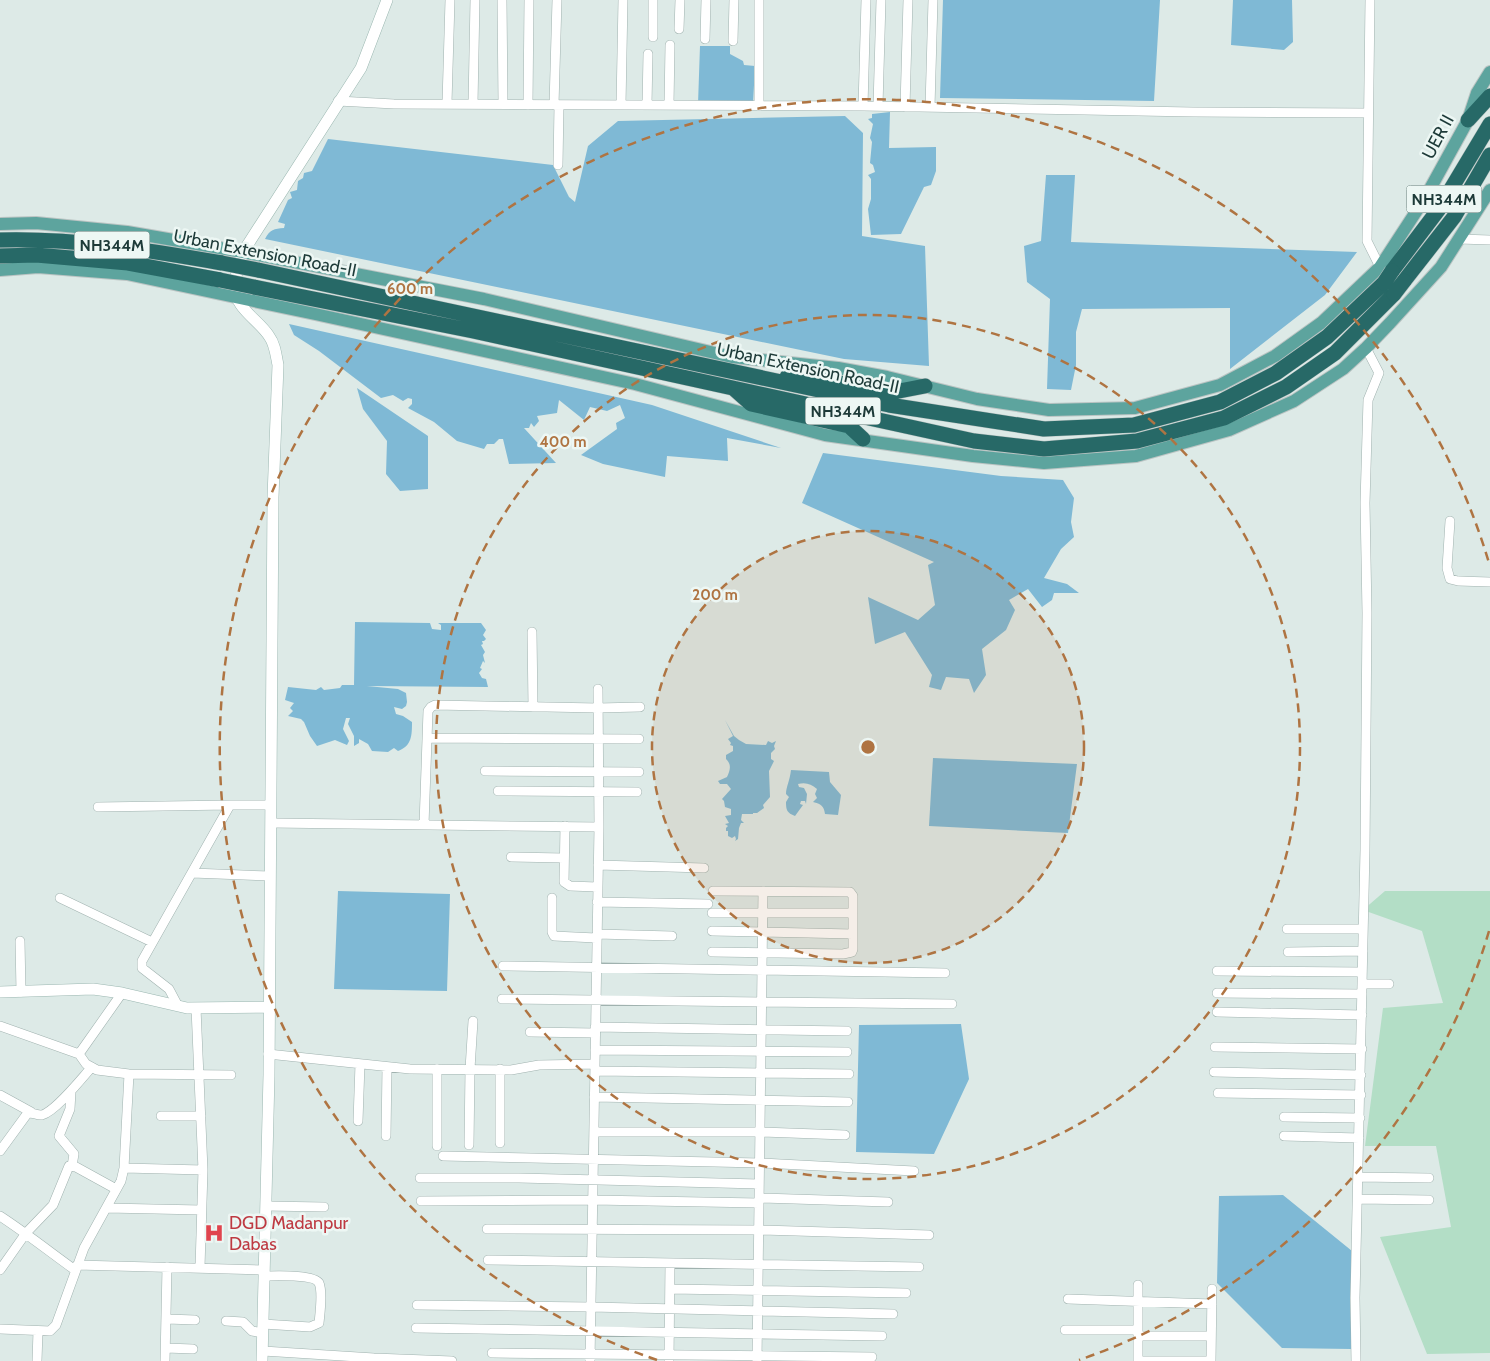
<svg xmlns="http://www.w3.org/2000/svg" width="1490" height="1361" font-family="Cabin,sans-serif">
	<rect width="100%" height="100%" fill="#ddeae7"/>
	<!-- green -->
	<path fill="#b3dec6" d="M 1385,891 L 1490,891 L 1490,1353 L 1427,1354 L 1380,1237 L 1451,1227 L 1436,1146 L 1365,1146 L 1383,1008 L 1443,1003 L 1422,931 L 1363,910 Z"/>
	<!-- water -->
	<path fill="#7fb9d5" d="M 943,0 L 1160,0 L 1154,101 L 940,98 Z
		M 1233,0 L 1292,0 L 1293,42 L 1284,50 L 1231,45 Z
		M 700,46 L 730,46 L 730,54 L 743,61 L 744,65 L 755,66 L 753,104 L 698,104 Z
		M 890,112 L 889,148 L 936,147 L 936,171 L 931,185 L 924,187 L 901,234 L 871,235 L 868,209 L 871,199 L 871,179 L 868,175 L 875,172 L 873,165 L 870,163 L 872,142 L 870,138 L 873,124 L 868,119 L 872,118 L 872,114 Z
		M 845,116 L 863,133 L 862,236 L 925,246 L 929,366 L 844,359 L 265,239 C 270,229 274,229 284,228 L 285,224 L 278,222 L 288,200 L 292,198 L 290,192 L 297,190 L 298,181 L 303,178 L 304,173 L 312,171 L 328,139 L 553,165 L 569,197 L 575,202 L 588,146 L 618,121 Z
		M 1046,175 L 1075,175 L 1071,242 L 1357,252 L 1325,295 L 1230,369 L 1230,308 L 1082,309 L 1076,332 L 1076,365 L 1071,390 L 1047,389 L 1050,299 L 1027,282 L 1024,246 L 1041,241 Z
		M 289,324 L 652,405 L 781,448 L 727,438 L 728,461 L 667,456 L 665,477 L 603,464 L 581,455 L 617,429 L 616,423 L 625,418 L 620,405 L 607,411 L 590,407 L 584,420 L 559,400 L 557,413 L 537,416 L 539,421 L 534,427 L 531,423 L 529,428 L 524,428 L 556,463 L 509,464 L 503,439 L 499,439 L 494,444 L 487,444 L 484,449 L 457,441 L 434,422 L 408,408 L 412,404 L 412,399 L 408,398 L 403,401 L 393,395 L 381,398 L 319,351 L 294,335 Z
		M 357,388 L 428,436 L 428,489 L 400,491 L 386,474 L 387,441 L 363,409 Z
		M 823,453 L 1001,476 L 1063,480 L 1074,498 L 1071,522 L 1074,537 L 1061,549 L 1044,578 L 1067,584 L 1079,593 L 1054,593 L 1052,600 L 1042,607 L 1028,589 L 1009,600 L 1015,610 L 1006,630 L 982,649 L 986,675 L 974,693 L 969,679 L 946,677 L 941,690 L 929,687 L 932,675 L 905,632 L 875,644 L 868,597 L 918,620 L 935,605 L 928,565 L 934,562 L 802,503 Z
		M 355,622 L 430,623 L 432,629 L 441,630 L 441,625 L 438,623 L 481,623 L 486,630 L 483,635 L 486,639 L 484,641 L 482,641 L 483,644 L 481,645 L 485,652 L 483,655 L 485,663 L 483,661 L 480,668 L 482,669 L 479,673 L 482,678 L 486,679 L 488,687 L 367,686 L 398,689 L 406,693 L 407,702 L 406,706 L 402,709 L 394,707 L 396,714 L 403,716 L 412,722 C 412,735 412,746 398,751 L 394,748 L 388,752 L 372,751 L 368,744 L 359,739 L 359,743 L 354,746 L 354,736 L 348,724 L 350,718 L 346,718 L 343,729 L 349,741 L 347,745 L 335,740 L 317,746 L 310,736 L 304,722 L 301,719 L 288,716 L 293,711 L 290,708 L 294,703 L 285,700 L 288,687 L 316,690 L 321,687 L 324,690 L 340,688 L 342,685 L 354,685 Z
		M 725,720 L 734,736 L 739,740 L 746,744 L 766,745 L 768,741 L 772,743 L 776,741 L 774,746 L 775,749 L 771,753 L 771,759 L 774,761 L 769,771 L 770,797 L 763,805 L 764,808 L 757,813 L 753,813 L 753,814 L 742,814 L 741,820 L 744,823 L 741,823 L 739,828 L 738,839 L 735,841 L 736,839 L 735,836 L 732,838 L 728,836 L 728,831 L 726,831 L 726,828 L 728,826 L 725,824 L 729,823 L 725,816 L 731,815 L 731,809 L 725,807 L 724,801 L 722,799 L 731,789 L 727,784 L 720,784 L 718,781 L 727,777 C 730,770 732,765 726,759 L 726,755 L 733,751 L 733,746 L 730,745 L 731,743 L 728,739 L 733,736 Z
		M 933,758 L 1077,764 L 1068,833 L 929,826 Z
		M 791,770 L 829,772 L 830,782 L 841,795 L 838,815 L 825,814 C 824,806 821,804 813,802 L 817,798 L 815,794 L 817,789 C 811,784 806,782 798,784 L 799,787 L 804,788 L 807,794 L 806,804 L 805,801 L 801,801 L 800,804 L 803,805 L 795,816 C 787,813 786,810 786,802 L 789,797 L 786,794 C 786,787 790,780 791,770 Z
		M 338,891 L 450,894 L 447,991 L 334,989 Z
		M 961,1024 L 969,1079 L 934,1154 L 856,1152 L 859,1025 Z
		M 1283,1195 L 1352,1251 L 1351,1349 L 1282,1348 L 1217,1283 L 1219,1196 Z"/>
	<g fill="none" stroke-linecap="round" stroke-linejoin="round">
		<defs>
			<path id="street" d="M 502,0 L 503,104
				M 759,0 L 759,106
				M 1370,0 L 1367,241 L 1382,271
				M 679,29 L 680,0
				M 653,37 L 653,0
				M 705,39 L 706,0
				M 733,41 L 734,0
				M 338,101 L 394,104 L 863,106 L 1193,112 L 1368,113
				M 447,103 L 450,0
				M 473,104 L 475,0
				M 528,105 L 529,0
				M 554,105 L 557,0
				M 621,105 L 623,0
				M 647,105 L 648,54
				M 669,105 L 670,45
				M 863,106 L 866,0
				M 878,106 L 881,0
				M 905,107 L 908,0
				M 930,107 L 933,0
				M 558,165 L 559,105
				M 1459,239 L 1490,240
				M 1450,521 L 1447,568 L 1450,579 L 1458,581 L 1490,582
				M 532,632 L 533,707
				M 427,738 L 639,739
				M 485,771 L 639,772
				M 498,791 L 637,792
				M 98,807 L 230,805
				M 271,823 L 599,827
				M 424,825 L 428,711 L 431,707 L 435,705 L 598,708 L 640,707
				M 565,826 L 564,882 L 570,886 L 597,887
				M 511,857 L 564,858
				M 598,865 L 704,868
				M 192,873 L 270,876
				M 60,898 L 152,942
				M 552,898 L 552,932 L 554,936 L 596,938
				M 597,902 L 708,904
				M 712,913 L 853,913
				M 1287,929 L 1363,929
				M 712,931 L 853,934
				M 597,934 L 672,936
				M 20,941 L 21,992
				M 712,952 L 843,954 L 852,952 L 853,949 L 853,896 L 850,892 L 713,891
				M 1288,952 L 1363,951
				M 503,966 L 945,973
				M 1217,971 L 1362,972
				M 1362,984 L 1389,984
				M 122,993 L 79,1054 L 86,1064 L 97,1070 L 129,1074 L 231,1075
				M 1217,993 L 1362,994
				M 502,999 L 952,1004
				M 178,1006 L 169,989 L 142,968 L 142,961 L 230,805 L 271,805
				M 196,1008 L 203,1170 L 200,1267
				M 1217,1012 L 1362,1015
				M 0,1026 L 79,1054
				M 595,1027 L 847,1031
				M 530,1032 L 595,1033
				M 1215,1047 L 1362,1049
				M 595,1050 L 847,1052
				M 268,1054 L 410,1069 L 511,1070 L 539,1065 L 595,1064
				M 437,1069 L 437,1146
				M 500,1069 L 500,1143
				M 595,1071 L 849,1074
				M 1214,1072 L 1361,1075
				M 71,1091 L 70,1109 L 59,1136 L 74,1154 L 72,1166
				M 1218,1093 L 1361,1095
				M 0,1095 L 31,1112
				M 594,1097 L 848,1102
				M 161,1116 L 201,1116
				M 1284,1117 L 1360,1118
				M 358,1121 L 360,1064
				M 594,1132 L 760,1132 L 845,1135
				M 386,1136 L 387,1067
				M 1284,1136 L 1359,1138
				M 469,1145 L 470,1069 L 473,1021
				M 0,1151 L 27,1114 C 33,1111 36,1116 42,1115 C 56,1111 81,1079 91,1068
				M 443,1156 L 760,1163 L 914,1171
				M 124,1168 L 203,1170
				M 1358,1177 L 1429,1178
				M 420,1178 L 519,1178 L 759,1184
				M 759,1198 L 888,1202
				M 1358,1199 L 1429,1200
				M 421,1201 L 593,1200 L 759,1203
				M 266,1206 L 324,1207
				M 107,1208 L 201,1210
				M 0,1216 C 26,1233 50,1252 75,1270
				M 487,1229 L 759,1230 L 929,1235
				M 488,1260 L 919,1267
				M 77,1265 L 264,1270
				M 0,1270 L 26,1233 L 53,1205 L 69,1166 L 76,1167 L 116,1189
				M 1138,1285 L 1138,1361
				M 670,1289 L 906,1293
				M 1068,1299 L 1212,1304
				M 417,1305 L 591,1307 L 893,1314
				M 167,1319 L 195,1320
				M 226,1321 L 243,1322 L 252,1331 L 263,1333
				M 263,1324 L 310,1327 L 319,1323 C 320,1313 323,1292 319,1283 C 314,1274 274,1276 264,1276
				M 416,1328 L 882,1336
				M 0,1329 L 50,1331 L 56,1325 L 84,1248 L 121,1181 L 124,1168 L 129,1074
				M 1065,1330 L 1138,1330
				M 1138,1336 L 1211,1336
				M 166,1348 L 193,1349
				M 263,1351 L 374,1358 L 452,1361
				M 492,1353 L 872,1357
				M 37,1361 L 38,1331
				M 165,1361 L 167,1267
				M 590,1361 L 599,827 L 598,689
				M 669,1361 L 670,1263
				M 757,1361 L 763,891
				M 1138,1361 L 1211,1361
				M 1211,1361 L 1212,1289
				M 1356,1361 L 1355,1298 L 1365,850 L 1367,613 L 1365,503 L 1368,400 L 1379,373 L 1366,348"/>
			<path id="secondary" d="M 0,992 L 93,989 L 122,993 L 187,1008 L 269,1007
				M 262,1361 L 269,1075 L 273,497 L 278,365 C 276,355 275,344 269,336 C 258,319 234,308 235,286 C 235,274 240,262 243,252 L 361,68 L 387,0"/>
			<path id="primary" d="M 0,224 L 36,223 L 127,232 L 243,252 L 484,299 L 732,357 L 838,368 L 887,377 L 977,399 L 1049,410 L 1135,408 L 1220,385 L 1275,356 L 1321,323 L 1380,267 L 1425,198 L 1468,120 L 1477,93 L 1490,72
				M 0,270 L 38,267 L 127,274 L 315,314 L 635,384 L 825,435 L 973,456 L 1044,463 L 1136,456 L 1229,430 L 1294,401 L 1343,369 L 1366,348 L 1390,323 L 1441,267 L 1490,190"/>
			<path id="highway" d="M 1468,120 L 1490,96
				M 0,240 C 76,238 148,250 222,263
				M 0,256 L 36,255 L 128,263 L 220,280
				M 258,270 L 889,405 L 1044,429 L 1134,425 L 1220,402 L 1276,373 L 1327,337 L 1384,283
				M 1392,271 L 1439,209 L 1490,124
				M 1404,281 L 1454,217 L 1490,155
				M 254,287 L 473,331 L 974,441 L 1044,449 L 1137,441 L 1224,418 L 1286,387 L 1335,353 L 1394,294
				M 787,377 L 796,376 L 894,392 L 925,386
				M 733,388 L 751,404 L 849,426 L 863,439"/>
		</defs>
		<!-- street casing -->
		<use href="#street" stroke="#a0b2af" stroke-width="10"/>
		<!-- secondary casing -->
		<use href="#secondary" stroke="#9bb7b1" stroke-width="12"/>
		<!-- primary casing -->
		<use href="#primary" stroke="#bbc4c3" stroke-width="14"/>
		<!-- highway casing -->
		<use href="#highway" stroke="#bbc4c3" stroke-width="16"/>
		<!-- street -->
		<use href="#street" stroke="#fff" stroke-width="9"/>
		<!-- secondary -->
		<use href="#secondary" stroke="#fff" stroke-width="11"/>
		<!-- primary -->
		<use href="#primary" stroke="#5da49e" stroke-width="12"/>
		<!-- highway -->
		<use href="#highway" stroke="#276967" stroke-width="15"/>
		<defs>
			<path id="highway-bridge" d="M 222,263 L 258,270
				M 220,280 L 254,287
				M 1384,283 L 1392,271
				M 1394,294 L 1404,281"/>
		</defs>
		<!-- highway-bridge casing -->
		<use href="#highway-bridge" stroke="#bbc4c3" stroke-width="16" stroke-linecap="butt"/>
		<!-- highway-bridge -->
		<use href="#highway-bridge" stroke="#276967" stroke-width="15"/>
	</g>
	<!-- distance rings -->
	<circle cx="868" cy="747" r="216" fill="#af7442" fill-opacity=".12"/>
	<g fill="none" stroke="#af7442" stroke-width="2.5" stroke-dasharray="9 6">
		<circle cx="868" cy="747" r="216"/>
		<circle cx="868" cy="747" r="432"/>
		<path d="M1489 931A648 648 0 0 1 1079 1360M657 1360A648 648 0 1 1 1489 563"/>
	</g>
	<!-- icons -->
	<defs>
		<symbol id="hospital-bare" viewBox="-9 -9 18 18"><path d="M-5-5h3v3.5h4V-5h3V5h-3V1.5h-4V5h-3Z" fill="#e0444e" stroke="#edf7f4" stroke-width="2.5" paint-order="stroke"/></symbol>
	</defs>
	<g fill-rule="evenodd">
		<use href="#hospital-bare" x="200" y="1219" width="28" height="28"/>
	</g>
	<g text-anchor="middle" stroke-width="5" stroke-linejoin="round" paint-order="stroke">
		<!-- shield labels -->
		<g fill="#edf7f4" stroke="#5b7370" stroke-width="1">
			<rect x="1406.5" y="185.5" width="75" height="27" rx="4"/>
			<rect x="74.5" y="231.5" width="75" height="27" rx="4"/>
			<rect x="805.5" y="397.5" width="75" height="27" rx="4"/>
		</g>
		<g font-size="16" font-weight="bold" fill="#1d3a38">
			<text x="1444" y="205">NH344M</text>
			<text x="112" y="251">NH344M</text>
			<text x="843" y="417">NH344M</text>
		</g>
		<!-- street labels -->
		<g font-size="18" fill="#1d3a38" stroke="#edf7f4">
			<text transform="translate(1438 137) rotate(-62)" y="6">UER II</text>
			<text transform="translate(265 253) rotate(11)" y="6">Urban Extension Road-II</text>
			<text transform="translate(808 368) rotate(12)" y="6">Urban Extension Road-II</text>
		</g>
		<!-- health labels -->
		<g font-size="18" fill="#be3a42" stroke="#edf7f4" text-anchor="start">
			<text x="229" y="1229">DGD Madanpur<tspan x="229" dy="21">Dabas</tspan></text>
		</g>
	</g>
	<circle cx="868" cy="747" r="8" fill="#af7442" stroke="#edf7f4" stroke-width="2.5"/>
	<g font-size="15" text-anchor="middle" font-weight="bold" fill="#af7442" stroke="#edf7f4" stroke-width="5" stroke-linejoin="round" paint-order="stroke">
		<text x="410" y="294">600 m</text>
		<text x="563" y="447">400 m</text>
		<text x="715" y="600">200 m</text>
	</g>
</svg>
